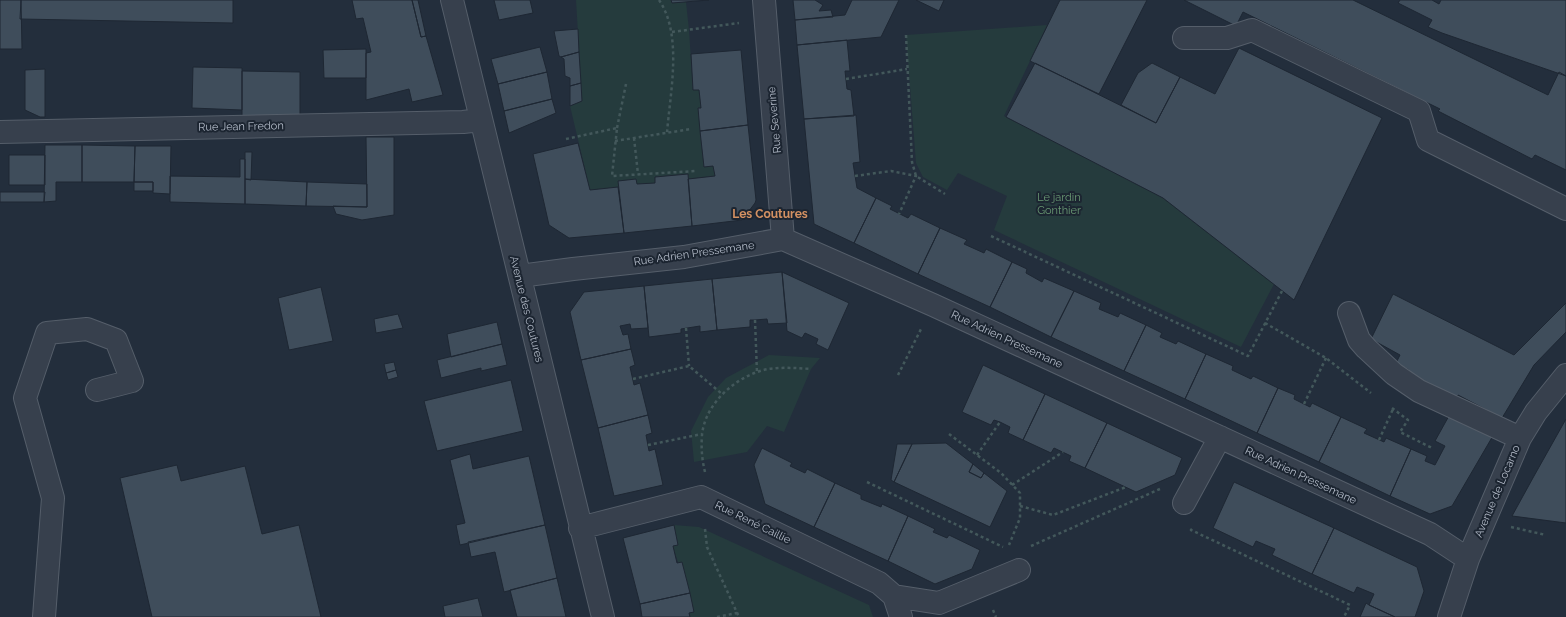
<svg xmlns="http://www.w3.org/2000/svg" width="1566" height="617" font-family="Raleway,sans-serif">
	<rect width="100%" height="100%" fill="#232e3c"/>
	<!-- green -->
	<path fill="#253b3d" d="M 576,0 L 671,0 L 672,3 L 686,2 L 689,30 L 693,90 L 699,90 L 701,108 L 698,109 L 704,167 L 713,166 L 715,176 L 688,179 L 687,174 L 655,177 L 655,183 L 637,184 L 618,181 L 618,187 L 590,190 L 570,106 L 582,101 Z
		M 1047,25 L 1004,116 L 1163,198 L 1274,284 L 1241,347 L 994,230 L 1007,196 L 958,173 L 947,190 L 923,177 L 916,163 L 906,35 Z
		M 769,355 L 820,358 L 811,369 L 784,432 L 767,426 L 747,452 L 694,462 L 691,431 L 708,397 L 726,378 Z
		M 674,525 L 699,527 L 869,605 L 873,617 L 690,617 L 689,613 L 694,611 C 689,589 679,568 673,546 L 678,544 Z"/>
	<!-- building -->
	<path fill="#3f4d5b" stroke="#1e2733" d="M 0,0 L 21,0 L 22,49 L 0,49 Z
		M 21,0 L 233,0 L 233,23 L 20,19 Z
		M 352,0 L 412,0 L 421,37 L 426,36 L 443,95 L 412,102 L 409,89 L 366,100 L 366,53 L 371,52 L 363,18 L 356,19 Z
		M 412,0 L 418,0 L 426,36 L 421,37 Z
		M 494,0 L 530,0 L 533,13 L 499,20 Z
		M 671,0 L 709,0 L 672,3 Z
		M 793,0 L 815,0 L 823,5 L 819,11 L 831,10 L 833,17 L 795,20 Z
		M 852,0 L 899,0 L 881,37 L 797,45 L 795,20 L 845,15 Z
		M 916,0 L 944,0 L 939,11 Z
		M 1060,0 L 1147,0 L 1099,94 L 1030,61 Z
		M 1184,0 L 1353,0 L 1548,95 L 1559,72 L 1566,76 L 1566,170 L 1535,155 L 1532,159 L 1438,111 L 1440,109 L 1243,12 L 1236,26 Z
		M 1400,0 L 1432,0 L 1439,4 L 1441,0 L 1566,0 L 1566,76 L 1442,33 L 1428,27 L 1432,20 L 1398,3 Z
		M 578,29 L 579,52 L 561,57 L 559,56 L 554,31 Z
		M 847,40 L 850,71 L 845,71 L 847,89 L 851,90 L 854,116 L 804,119 L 797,45 Z
		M 540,47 L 547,72 L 498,84 L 491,59 Z
		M 1239,48 L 1382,118 L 1294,300 L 1163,198 L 1006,117 L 1035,63 L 1156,123 L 1180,77 L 1215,94 Z
		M 366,49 L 366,78 L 324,78 L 323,50 Z
		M 741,50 L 748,125 L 700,131 L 698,108 L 701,108 L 699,90 L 693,90 L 691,54 Z
		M 579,52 L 581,83 L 570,86 L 570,78 L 565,76 L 564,59 L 561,57 Z
		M 1152,63 L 1180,77 L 1156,123 L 1121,105 L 1138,73 Z
		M 193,67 L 242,68 L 242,110 L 192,108 Z
		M 45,69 L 45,117 L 40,117 L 25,110 L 25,70 Z
		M 242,71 L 300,72 L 300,119 L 242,118 Z
		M 547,72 L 552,99 L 504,111 L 498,84 Z
		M 581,83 L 582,101 L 570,106 L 570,86 Z
		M 552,99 L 556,113 L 509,133 L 504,111 Z
		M 856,115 L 860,162 L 853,163 L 857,188 L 876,198 L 854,243 L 814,224 L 804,119 Z
		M 748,125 L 756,200 L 755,203 L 742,220 L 692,226 L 688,179 L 715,176 L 713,166 L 704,167 L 700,131 Z
		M 366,137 L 394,137 L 394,215 L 362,220 L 336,214 L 333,206 L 367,207 Z
		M 578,143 L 590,190 L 618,187 L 624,233 L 569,238 L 549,225 L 533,154 Z
		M 45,145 L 82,145 L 82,182 L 56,182 L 56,201 L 44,202 Z
		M 82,145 L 135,146 L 134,182 L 82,182 Z
		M 135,146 L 171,146 L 170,194 L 153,193 L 153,182 L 134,182 Z
		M 245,152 L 252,152 L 251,180 L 245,179 Z
		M 9,155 L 45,155 L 45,185 L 9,185 Z
		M 240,159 L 245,159 L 245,204 L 170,202 L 170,176 L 240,177 Z
		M 688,174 L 692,226 L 624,233 L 618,181 L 636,179 L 637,184 L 655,183 L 655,177 Z
		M 245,179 L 307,182 L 306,206 L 245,204 Z
		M 134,182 L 153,182 L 153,191 L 134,191 Z
		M 307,182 L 367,184 L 367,207 L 306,206 Z
		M 0,192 L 45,192 L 44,202 L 0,202 Z
		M 876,198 L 892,206 L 890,209 L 908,218 L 911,214 L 940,228 L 918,274 L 854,243 Z
		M 940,228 L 967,240 L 964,244 L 984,253 L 986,249 L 1012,262 L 990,307 L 918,274 Z
		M 1012,262 L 1027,269 L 1026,273 L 1042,282 L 1044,278 L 1074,291 L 1051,337 L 990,307 Z
		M 782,272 L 787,323 L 768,324 L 767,319 L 755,320 L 750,320 L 750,327 L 717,330 L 712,279 Z
		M 782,272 L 849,303 L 828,350 L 816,344 L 818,339 L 805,333 L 802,338 L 787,331 Z
		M 712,279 L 717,330 L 700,332 L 700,326 L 681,329 L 681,333 L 649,337 L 644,286 Z
		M 644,286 L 648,328 L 631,329 L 630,324 L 620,326 L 623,335 L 628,334 L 631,349 L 581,360 L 570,312 L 584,292 Z
		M 321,287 L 333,341 L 289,350 L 278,298 Z
		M 1074,291 L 1101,303 L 1099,309 L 1118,317 L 1120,313 L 1146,325 L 1124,371 L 1051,337 Z
		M 1393,294 L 1514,355 L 1566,303 L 1566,332 L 1534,365 L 1502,418 L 1458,395 L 1457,398 L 1408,373 L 1409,370 L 1396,363 L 1400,355 L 1371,339 Z
		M 398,314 L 403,328 L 376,333 L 374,319 Z
		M 497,322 L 502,344 L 451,357 L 447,334 Z
		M 1146,325 L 1162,333 L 1160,337 L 1176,344 L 1178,341 L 1206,354 L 1185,399 L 1124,371 Z
		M 502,344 L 507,365 L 481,371 L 481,368 L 441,378 L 437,360 Z
		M 631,349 L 635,365 L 630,367 L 634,385 L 640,383 L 648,415 L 598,428 L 581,360 Z
		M 1206,354 L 1233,366 L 1232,370 L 1251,379 L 1253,376 L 1278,388 L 1257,433 L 1185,399 Z
		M 394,362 L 396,370 L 386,373 L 384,364 Z
		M 983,365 L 1045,394 L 1023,440 L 1008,433 L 1010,427 L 1000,422 L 994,420 L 991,425 L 962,412 Z
		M 396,370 L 398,377 L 388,380 L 386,373 Z
		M 511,380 L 523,431 L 437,451 L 424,401 Z
		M 1278,388 L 1295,395 L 1294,399 L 1310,407 L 1312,403 L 1341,417 L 1319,462 L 1257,433 Z
		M 1045,394 L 1107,423 L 1085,468 L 1069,461 L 1071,456 L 1054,448 L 1051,453 L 1023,440 Z
		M 1450,414 L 1494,434 L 1452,506 L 1430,514 L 1390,496 L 1411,449 L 1427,456 L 1425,461 L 1435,465 L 1445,446 L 1435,441 Z
		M 648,415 L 652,433 L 646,435 L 649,451 L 655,449 L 663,485 L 614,496 L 598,428 Z
		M 1341,417 L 1367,429 L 1364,433 L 1384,442 L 1386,438 L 1411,449 L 1390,496 L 1319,462 Z
		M 1566,419 L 1566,523 L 1512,516 L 1534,476 Z
		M 1107,423 L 1182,458 L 1175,475 L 1136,492 L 1085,468 Z
		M 946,443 L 973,464 L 969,472 L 981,478 L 984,473 L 1007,491 L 990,527 L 894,482 L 912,444 Z
		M 897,444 L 912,444 L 894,482 L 891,480 Z
		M 762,448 L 792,463 L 790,466 L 805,473 L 807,469 L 835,483 L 814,527 L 765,504 L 754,465 Z
		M 470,454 L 473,469 L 529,456 L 545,525 L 460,545 L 456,525 L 465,523 L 450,460 Z
		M 973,464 L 984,473 L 981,478 L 969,472 Z
		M 177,465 L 181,481 L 245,466 L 262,534 L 299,525 L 321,617 L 152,617 L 120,478 Z
		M 1234,482 L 1334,528 L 1312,574 L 1272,555 L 1275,549 L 1256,541 L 1253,547 L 1213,528 Z
		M 835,483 L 861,495 L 861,499 L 881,507 L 882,504 L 908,516 L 888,561 L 814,527 Z
		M 908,516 L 935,529 L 933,532 L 947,538 L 949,535 L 980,550 L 972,569 L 935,584 L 888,561 Z
		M 545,525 L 557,578 L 504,592 L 495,552 L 471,557 L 468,542 Z
		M 674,525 L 678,545 L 673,546 L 677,563 L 682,562 L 690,593 L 640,604 L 623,538 Z
		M 1334,528 L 1417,567 L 1424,591 L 1415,617 L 1395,617 L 1369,605 L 1374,594 L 1357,587 L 1354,593 L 1312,574 Z
		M 557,578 L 566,617 L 517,617 L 510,590 Z
		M 690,593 L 694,612 L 689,613 L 690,617 L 642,617 L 640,604 Z
		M 478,598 L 483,617 L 445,617 L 443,606 Z
		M 1366,603 L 1369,605 L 1395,617 L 1360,617 Z"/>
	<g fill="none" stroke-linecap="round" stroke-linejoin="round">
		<defs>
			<path id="minor" d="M 452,0 L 603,617
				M 764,0 L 783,239
				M 1184,38 L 1227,38 L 1252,30 L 1419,111 L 1428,140 L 1566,209
				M 0,132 L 463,122 L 481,120
				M 520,276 L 573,269 L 684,257 L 783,239 L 933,305 L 1430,534 L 1468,559
				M 1349,313 L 1359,340 L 1366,348 L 1394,374 L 1419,391 L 1520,438
				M 1184,503 L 1220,437
				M 580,528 L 701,497 L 879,583 L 894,596 L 901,617
				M 894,596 L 939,603 L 1019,570
				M 44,617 L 53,498 L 25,398 L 47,333 L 87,329 L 116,340 L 132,381 L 97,390
				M 1449,617 L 1468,559 L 1520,438 L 1536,412 L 1566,375"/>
		</defs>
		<!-- minor casing -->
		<use href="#minor" stroke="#555e6a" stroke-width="24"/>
		<!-- path -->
		<path stroke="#43585b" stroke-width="2.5" stroke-dasharray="3 3" stroke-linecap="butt" d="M 659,0 C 683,35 670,93 667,133
			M 672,32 L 739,23
			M 906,35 L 912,162 L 916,176 L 945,194
			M 846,79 L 907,69
			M 617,128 L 626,84
			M 634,138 L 638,174
			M 566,139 L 617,128 L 612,176 L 696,171
			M 615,141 L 691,129
			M 855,176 L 891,171 L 916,176 L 899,214
			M 991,236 L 1248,356 L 1282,291
			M 755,320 L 757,373
			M 1265,323 L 1326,358 L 1371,393
			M 686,328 L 689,366
			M 898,375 L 921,329
			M 633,379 L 689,366 L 722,394
			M 1304,404 L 1326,358
			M 1392,408 L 1408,420 L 1400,432 L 1432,448
			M 949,434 L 1001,473 L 1020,493 L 1020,518 L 1009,545
			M 1379,440 L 1393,409
			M 648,445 L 702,434
			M 977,455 L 1000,422
			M 705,472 C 702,460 701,448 702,435 C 705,403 737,375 768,369 C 782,367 796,368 811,369
			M 867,482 L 1003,547
			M 1012,485 L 1063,452
			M 1020,506 L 1053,515 L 1126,487
			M 1511,527 L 1546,535
			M 705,529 L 707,547 L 739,617
			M 1192,529 L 1191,530 L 1350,605 L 1344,617
			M 1031,546 L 1160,489
			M 993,610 L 996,617
			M 717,617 L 737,613"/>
		<!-- minor -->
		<use href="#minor" stroke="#37404d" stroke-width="22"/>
	</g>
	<g text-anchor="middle" stroke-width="4" stroke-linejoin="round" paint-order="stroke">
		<!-- street labels -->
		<g font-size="11" fill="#b3bbc8" stroke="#1c2531">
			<text transform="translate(774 120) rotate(-95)" y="4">Rue Severine</text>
			<text transform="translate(241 126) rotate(-1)" y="4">Rue Jean Fredon</text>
			<text transform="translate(694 253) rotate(-8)" y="4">Rue Adrien Pressemane</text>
			<text transform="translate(527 309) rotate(76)" y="4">Avenue des Coutures</text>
			<text transform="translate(1007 339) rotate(25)" y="4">Rue Adrien Pressemane</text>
			<text transform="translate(1301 475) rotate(25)" y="4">Rue Adrien Pressemane</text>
			<text transform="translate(1497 491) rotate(-67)" y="4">Avenue de Locarno</text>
			<text transform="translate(753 522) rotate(26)" y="4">Rue René Caillie</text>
		</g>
		<!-- park labels -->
		<g font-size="11" fill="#6a9974" stroke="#1c2531">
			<text x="1059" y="201">Le jardin<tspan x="1059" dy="13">Gonthier</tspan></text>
		</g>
		<!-- neighbourhood labels -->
		<g font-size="12" font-weight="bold" fill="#d49162" stroke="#1c2531">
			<text x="770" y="218">Les Coutures</text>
		</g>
	</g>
</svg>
